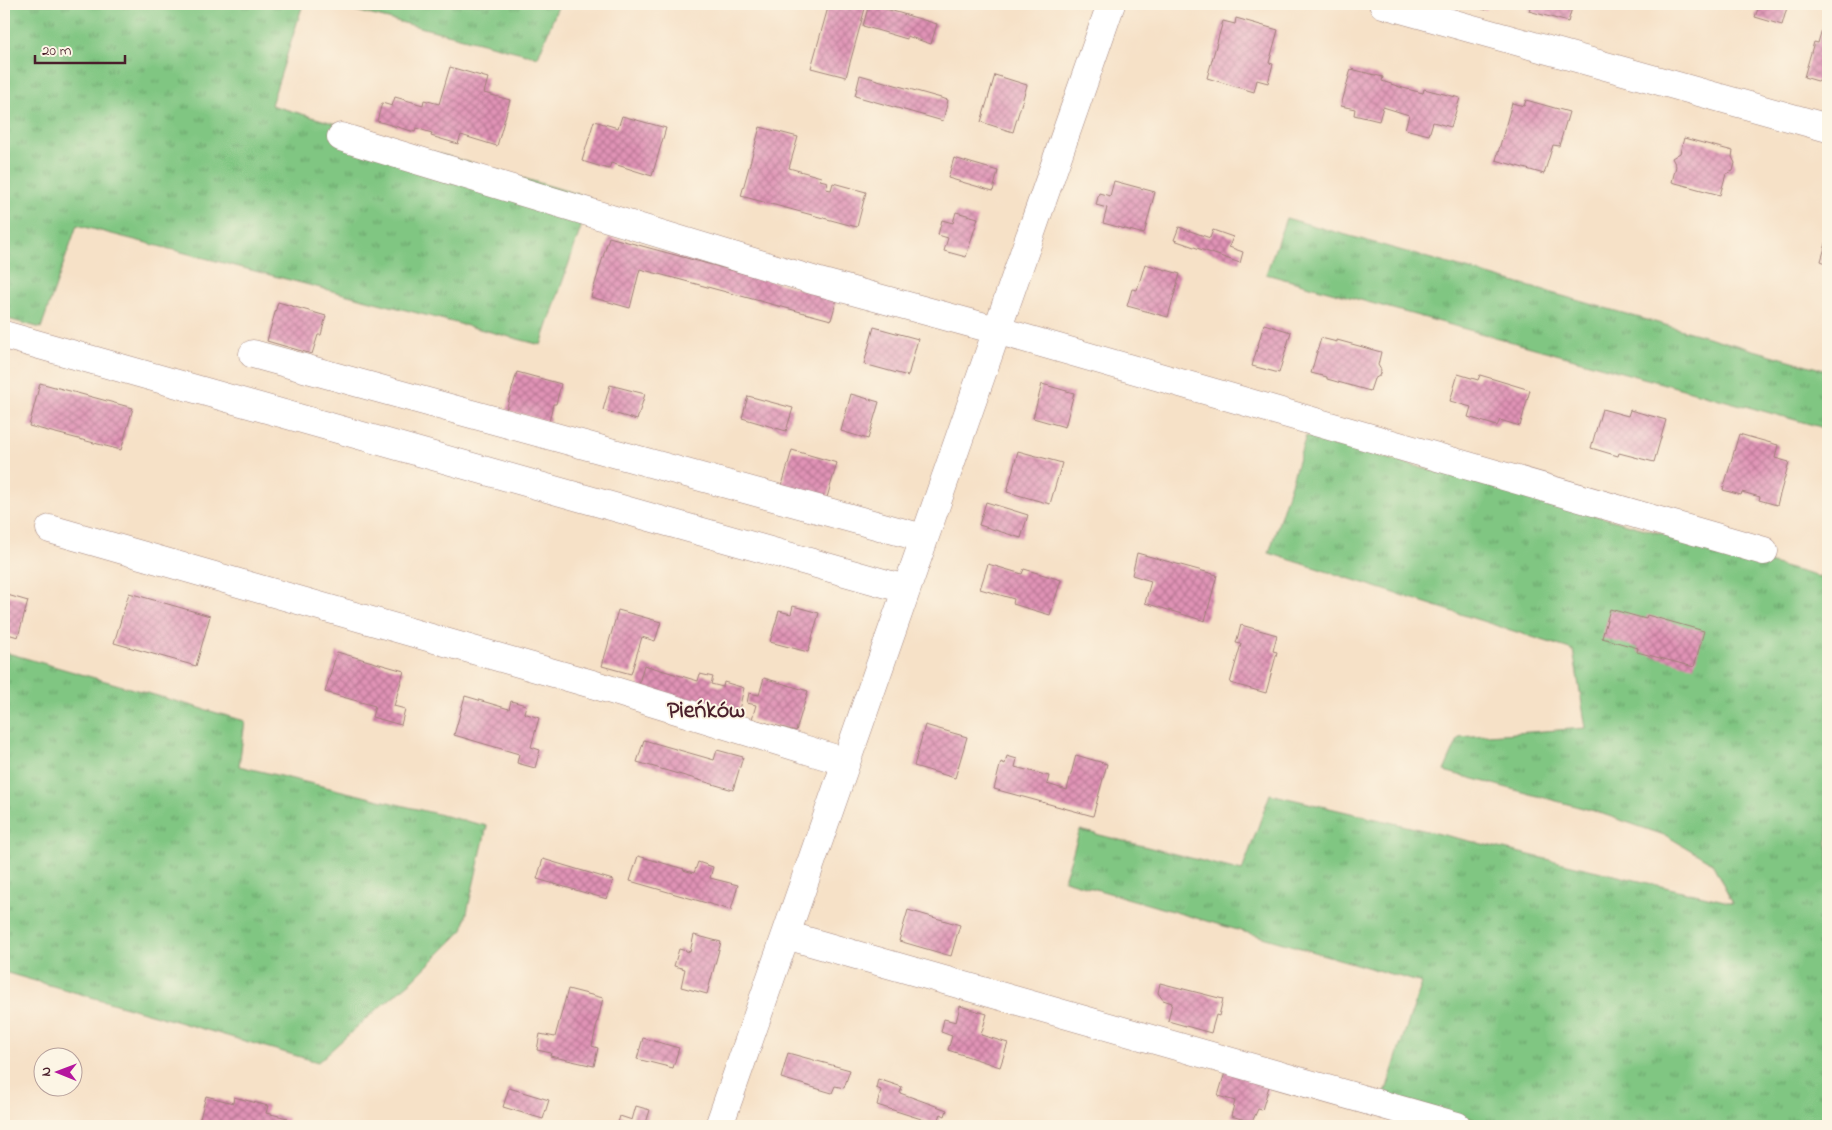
<svg xmlns="http://www.w3.org/2000/svg" width="1832" height="1130" font-family="'Indie Flower',sans-serif">
	<defs>
		<pattern id="grass-tufts" width="24" height="20" patternUnits="userSpaceOnUse" patternTransform="scale(1.25)"><rect width="24" height="20" fill="#80c682"/><path d="M3 7l-1-3M5 7V3M7 7l1-3M15 17l-1-3M17 17v-4M19 17l1-3" fill="none" stroke="#6ba06b"/></pattern>
		<pattern id="building-cross-hatch" width="8" height="8" patternUnits="userSpaceOnUse" patternTransform="scale(1.25)"><rect width="8" height="8" fill="#e093b6"/><path d="M0 0l8 8M0 8l8-8" fill="none" stroke="#b87794"/></pattern>
	</defs>
	<rect width="100%" height="100%" fill="#fcf5e5"/>
	<filter id="ink" filterUnits="userSpaceOnUse"><feTurbulence type="fractalNoise" baseFrequency=".02" numOctaves="2"/><feDisplacementMap in="SourceGraphic" scale="10" xChannelSelector="R" yChannelSelector="G"/><feConvolveMatrix kernelMatrix="1 2 1 2 8 2 1 2 1" color-interpolation-filters="sRGB"/></filter>
	<filter id="wash" filterUnits="userSpaceOnUse"><feTurbulence type="fractalNoise" baseFrequency=".0096" numOctaves="4" result="noise"/><feDisplacementMap in="SourceGraphic" scale="20" xChannelSelector="R" yChannelSelector="G"/><feGaussianBlur stdDeviation="1.12" result="paint"/><feColorMatrix in="noise" values="0 0 0 0 0 0 0 0 0 0 0 0 0 0 0 0 0 1.4 0 .05"/><feComposite in="paint" operator="in"/></filter>
	<g filter="url(#wash)">
		<rect width="100%" height="100%" fill="#f6e1c7"/>
		<!-- grass -->
		<path fill="url(#grass-tufts)" stroke="#657256" d="M 4,4 L 303,4 L 271,105 L 591,198 L 541,345 L 77,225 L 41,328 L 4,318 Z
			M 329,4 L 559,4 L 538,57 Z
			M 1286,218 L 1828,371 L 1828,429 L 1266,274 Z
			M 1306,436 L 1820,577 L 1828,549 L 1828,1126 L 1497,1126 L 1385,1094 L 1400,1046 L 1422,983 L 1064,880 L 1080,830 L 1242,871 L 1270,794 L 1733,903 L 1712,863 L 1667,836 L 1594,811 L 1444,771 L 1459,737 L 1586,728 L 1573,650 L 1269,553 Z
			M 4,652 L 245,721 L 239,766 L 487,826 L 463,930 L 414,979 L 368,1017 L 318,1062 L 4,972 Z"/>
		<g id="blocks">
			<!-- building -->
			<path fill="url(#building-cross-hatch)" d="M 829,4 L 866,5 L 846,77 L 811,68 Z
				M 869,4 L 937,24 L 931,44 L 907,36 L 907,39 L 863,26 Z
				M 1466,4 L 1488,4 L 1486,10 Z
				M 1531,4 L 1573,4 L 1568,22 L 1529,11 Z
				M 1753,4 L 1788,4 L 1782,25 L 1755,17 L 1759,6 Z
				M 1828,8 L 1828,84 L 1804,77 L 1814,42 L 1818,43 Z
				M 1236,18 L 1278,30 L 1269,63 L 1273,64 L 1268,83 L 1257,80 L 1254,92 L 1207,78 L 1223,21 L 1235,24 Z
				M 450,67 L 488,78 L 484,93 L 510,100 L 497,146 L 461,135 L 458,144 L 431,136 L 432,133 L 416,128 L 415,132 L 377,121 L 382,103 L 392,106 L 395,97 L 423,105 L 424,100 L 439,104 Z
				M 1351,69 L 1383,77 L 1382,81 L 1403,88 L 1423,93 L 1424,89 L 1460,98 L 1451,127 L 1433,122 L 1429,135 L 1405,129 L 1409,115 L 1383,107 L 1379,121 L 1354,115 L 1355,109 L 1341,106 Z
				M 860,75 L 948,100 L 943,121 L 855,96 Z
				M 995,75 L 1027,85 L 1013,132 L 981,122 Z
				M 1526,100 L 1569,112 L 1559,146 L 1553,145 L 1544,174 L 1496,160 L 1512,103 L 1524,106 Z
				M 622,116 L 666,128 L 652,176 L 611,163 L 609,169 L 582,161 L 594,121 L 618,128 Z
				M 760,127 L 798,137 L 789,168 L 821,177 L 820,180 L 828,182 L 826,189 L 831,190 L 833,183 L 866,192 L 857,227 L 741,196 Z
				M 1684,138 L 1733,151 L 1732,157 L 1735,163 L 1733,171 L 1726,174 L 1720,195 L 1672,182 L 1676,166 L 1672,158 L 1680,153 Z
				M 954,158 L 998,171 L 993,191 L 948,178 Z
				M 1114,181 L 1155,192 L 1144,234 L 1103,223 L 1107,208 L 1096,205 L 1099,193 L 1110,196 Z
				M 956,212 L 978,218 L 966,257 L 944,251 L 948,238 L 938,235 L 942,220 L 953,223 Z
				M 1179,227 L 1210,238 L 1213,230 L 1233,237 L 1229,247 L 1243,252 L 1240,263 L 1174,240 Z
				M 609,237 L 837,299 L 831,320 L 640,269 L 630,308 L 591,297 Z
				M 1828,237 L 1828,264 L 1821,261 Z
				M 1145,264 L 1180,274 L 1168,317 L 1127,306 L 1132,289 L 1137,290 Z
				M 278,302 L 326,316 L 321,335 L 318,335 L 312,354 L 267,341 Z
				M 1264,324 L 1291,332 L 1279,373 L 1252,366 Z
				M 874,327 L 918,339 L 908,376 L 864,364 Z
				M 1321,338 L 1337,342 L 1337,340 L 1381,352 L 1378,365 L 1381,370 L 1379,376 L 1374,379 L 1370,391 L 1327,379 L 1327,377 L 1311,373 Z
				M 517,372 L 561,384 L 556,404 L 553,404 L 549,422 L 506,410 Z
				M 1458,374 L 1478,380 L 1480,375 L 1530,390 L 1520,426 L 1500,420 L 1497,426 L 1468,417 L 1471,407 L 1450,401 Z
				M 40,383 L 133,408 L 121,450 L 29,426 Z
				M 1042,384 L 1074,393 L 1065,427 L 1033,418 Z
				M 610,385 L 645,394 L 637,420 L 603,410 Z
				M 851,394 L 879,402 L 868,439 L 841,431 Z
				M 748,396 L 793,408 L 786,431 L 742,418 Z
				M 1602,409 L 1628,416 L 1630,410 L 1666,420 L 1654,462 L 1619,453 L 1618,456 L 1591,448 Z
				M 1739,434 L 1778,445 L 1775,458 L 1789,462 L 1777,505 L 1759,500 L 1760,497 L 1742,492 L 1741,495 L 1723,490 Z
				M 792,450 L 837,463 L 826,501 L 781,489 Z
				M 1018,451 L 1062,463 L 1050,504 L 1007,492 Z
				M 986,502 L 1028,515 L 1021,538 L 979,525 Z
				M 1137,553 L 1217,575 L 1205,621 L 1145,603 L 1151,581 L 1132,575 Z
				M 988,564 L 1022,574 L 1024,569 L 1061,580 L 1050,615 L 1013,604 L 1014,599 L 980,589 Z
				M 129,593 L 210,616 L 196,666 L 114,643 Z
				M 4,594 L 28,601 L 18,637 L 4,633 Z
				M 793,606 L 819,613 L 808,652 L 770,642 L 779,611 L 791,614 Z
				M 1610,609 L 1646,619 L 1647,615 L 1704,631 L 1694,667 L 1637,652 L 1638,648 L 1602,638 Z
				M 618,610 L 661,622 L 655,641 L 642,637 L 631,674 L 602,666 Z
				M 1241,625 L 1277,635 L 1273,651 L 1277,652 L 1266,693 L 1230,683 L 1241,644 L 1236,643 Z
				M 337,652 L 404,671 L 394,706 L 405,709 L 401,725 L 372,717 L 375,706 L 325,692 Z
				M 644,665 L 698,681 L 700,674 L 713,677 L 711,684 L 723,687 L 724,682 L 744,688 L 738,714 L 638,687 Z
				M 764,678 L 808,691 L 796,731 L 752,719 L 756,705 L 747,703 L 749,693 L 759,695 Z
				M 465,696 L 509,709 L 511,701 L 526,705 L 524,713 L 539,718 L 531,747 L 540,750 L 535,768 L 517,763 L 519,754 L 454,735 Z
				M 925,725 L 967,737 L 955,778 L 914,766 Z
				M 644,740 L 714,760 L 717,750 L 743,757 L 733,790 L 637,762 Z
				M 1076,755 L 1107,764 L 1093,816 L 994,789 L 1001,762 L 1005,764 L 1007,756 L 1017,759 L 1015,767 L 1049,776 L 1047,784 L 1067,790 Z
				M 638,856 L 684,869 L 683,870 L 694,873 L 698,862 L 713,867 L 710,878 L 738,885 L 731,910 L 630,881 Z
				M 543,859 L 613,880 L 607,899 L 537,879 Z
				M 908,910 L 960,925 L 951,956 L 899,941 Z
				M 694,935 L 721,942 L 707,994 L 681,987 L 685,969 L 674,966 L 679,949 L 690,952 Z
				M 1160,983 L 1223,999 L 1219,1016 L 1216,1015 L 1211,1033 L 1168,1021 L 1172,1003 L 1163,1000 L 1158,993 Z
				M 568,989 L 603,998 L 592,1046 L 598,1048 L 594,1066 L 550,1056 L 551,1053 L 537,1050 L 540,1034 L 555,1037 Z
				M 960,1006 L 987,1014 L 981,1035 L 1008,1043 L 1000,1067 L 948,1050 L 952,1036 L 941,1032 L 944,1019 L 956,1022 Z
				M 643,1038 L 679,1048 L 673,1068 L 637,1059 Z
				M 788,1053 L 850,1070 L 844,1088 L 835,1086 L 832,1093 L 781,1078 Z
				M 1226,1069 L 1270,1083 L 1262,1110 L 1258,1109 L 1252,1122 L 1231,1116 L 1235,1101 L 1218,1096 Z
				M 878,1079 L 902,1087 L 900,1093 L 947,1110 L 945,1116 L 941,1114 L 937,1124 L 877,1105 L 881,1090 L 876,1088 Z
				M 509,1088 L 549,1100 L 543,1119 L 503,1107 Z
				M 206,1096 L 233,1103 L 234,1097 L 268,1106 L 266,1113 L 288,1118 L 286,1126 L 198,1126 Z
				M 636,1106 L 650,1110 L 646,1123 L 654,1126 L 617,1126 L 620,1116 L 632,1120 Z"/>
		</g>
	</g>
	<g filter="url(#ink)">
		<use href="#blocks" fill-opacity="0" stroke="#a08079" stroke-width="1"/>
		<g fill="none" stroke-linecap="round" stroke-linejoin="round">
			<defs>
				<path id="minor" d="M 1383,4 L 1828,128
					M 341,137 L 816,281 L 996,330 L 1764,551
					M 4,335 L 905,589
					M 253,354 L 923,538
					M 50,529 L 592,684 L 846,762
					M 786,935 L 1457,1126
					M 719,1126 L 1111,4"/>
			</defs>
			<!-- minor casing -->
			<use href="#minor" stroke="#a08079" stroke-width="29"/>
			<!-- minor -->
			<use href="#minor" stroke="#fff" stroke-width="28"/>
		</g>
	</g>
	<g text-anchor="middle" stroke-width="4" stroke-linejoin="round" paint-order="stroke">
		<!-- quarter labels -->
		<g font-size="24" font-weight="bold" fill="#4a1f2b" stroke="#fcf5e5">
			<text x="706" y="717">Pieńków</text>
		</g>
	</g>
	<!-- margin -->
	<rect width="1832" height="1130" fill="none" stroke="#fcf5e5" stroke-width="20"/>
	<!-- north arrow -->
	<g transform="translate(58 1072) rotate(271)"><circle r="24" fill="#fcf5e5" stroke="#b59f9b"/>
	<path d="M0-4L9 19L0 12L-9 19Z" fill="#b5179e"/>
	<text y="-8" font-size="14" font-weight="bold" text-anchor="middle" fill="#4a1f2b">N</text>
	</g>
	<!-- scale -->
	<path d="M35 55v8h90v-8" fill="none" stroke="#4a1f2b" stroke-width="2.5"/>
	<text x="42" y="55" font-size="15" fill="#4a1f2b" stroke="#fcf5e5" stroke-width="4" paint-order="stroke">20 m</text>
</svg>
